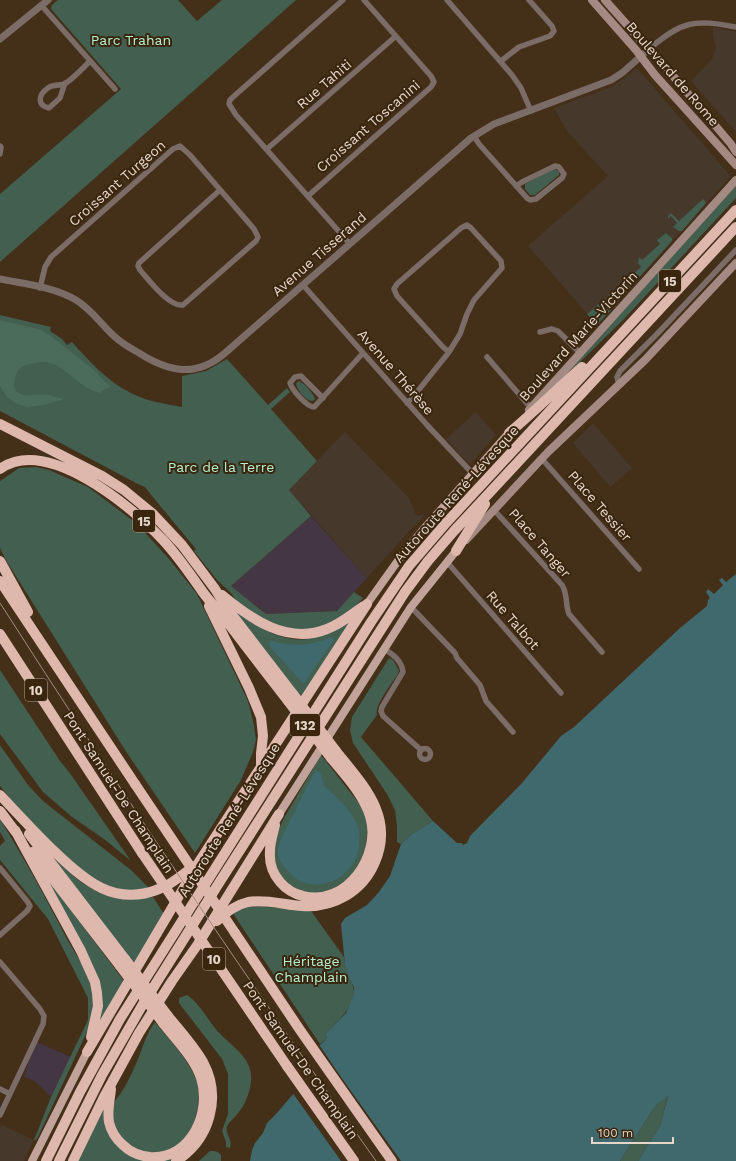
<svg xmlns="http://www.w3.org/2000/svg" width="736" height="1161" font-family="'Work Sans',sans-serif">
	<rect width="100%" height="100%" fill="#442f19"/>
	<!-- commercial -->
	<path fill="#47382c" d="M 713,27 L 736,32 L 736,132 L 691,81 L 712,59 L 716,47 L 713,36 Z
		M 637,68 L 728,173 L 730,177 L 597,325 L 528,246 L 608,176 L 567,131 L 554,108 L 611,87 L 622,80 Z
		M 476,412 L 496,435 L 471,463 L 468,463 L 446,439 Z
		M 593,423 L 632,468 L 610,487 L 573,443 Z
		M 345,432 L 409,498 L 415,513 L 418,516 L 425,514 L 367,578 L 289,490 Z
		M 2,1125 L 34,1140 L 24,1161 L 0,1161 L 0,1129 Z"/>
	<!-- education -->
	<path fill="#453644" d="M 311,516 L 367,578 L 337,611 L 266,614 L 231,586 Z
		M 34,1041 L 71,1057 L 51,1097 L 35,1081 L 24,1077 Z"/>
	<!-- green -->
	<path fill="#425f4f" d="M 58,0 L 178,0 L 197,21 L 222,0 L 296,0 L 0,262 L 0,194 L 121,89 L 51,9 L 52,5 Z
		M 554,169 L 559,171 L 559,175 L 535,195 L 530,195 L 525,189 L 525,184 Z
		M 736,186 L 736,198 L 624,319 L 573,369 L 572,368 Z
		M 703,199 L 706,203 L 682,231 L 679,231 L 673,227 L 677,223 L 671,216 L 668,219 L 668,216 L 671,213 L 679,221 Z
		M 666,233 L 672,238 L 672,241 L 617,302 L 616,303 L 607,293 L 610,295 L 641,267 L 638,263 L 639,257 L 642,260 L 660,244 L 657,240 Z
		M 605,299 L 612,307 L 612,309 L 597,325 L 587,314 Z
		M 0,315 L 51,327 L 50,331 L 62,339 L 67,345 L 72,342 C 89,361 107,381 131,393 C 146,401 165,404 182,407 L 182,376 L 206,371 L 227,359 L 268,405 L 287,388 L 290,392 L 271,409 L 317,461 L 289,490 L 311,516 L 231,586 L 266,614 L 337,611 L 354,592 L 363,598 L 356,606 L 338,621 L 309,631 L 276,627 L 238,603 L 231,593 L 217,580 L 194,551 L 196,549 L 152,496 L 145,487 L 136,483 L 0,411 Z
		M 298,381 C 304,382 313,393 315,399 L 313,401 C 306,401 297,390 296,384 Z
		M 36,467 L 49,470 L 88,487 L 136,523 L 169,559 L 197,594 L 248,701 L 254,725 L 256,740 L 253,752 L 241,780 L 195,853 L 127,753 L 7,562 L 0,548 L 0,481 L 19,468 Z
		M 233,609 C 256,626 286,647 316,637 C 329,632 341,626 353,620 L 300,699 Z
		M 389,658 L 393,660 L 399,670 L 398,674 C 392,683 374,706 377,715 L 361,737 L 433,821 L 412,834 L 401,844 L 397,842 L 397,826 L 395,810 L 387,794 L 353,743 L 350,730 L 352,717 Z
		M 0,670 L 60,761 L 69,772 L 131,861 L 104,839 L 72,817 L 43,792 L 0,734 Z
		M 0,745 L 28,785 L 43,801 L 131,870 L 149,888 L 126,891 L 103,885 L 80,869 L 32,825 L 0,786 Z
		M 321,755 L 361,806 L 367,821 L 367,834 L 366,849 L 363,859 L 350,878 L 328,892 L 317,895 L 296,891 L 278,875 L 273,853 L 277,833 L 284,818 Z
		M 0,819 C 24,858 46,898 67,939 C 76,955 89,972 93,990 C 95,1002 93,1012 91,1023 L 38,1137 L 36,1140 L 34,1140 L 51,1097 L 88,1020 L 88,998 L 48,919 L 0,860 L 0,846 L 5,841 L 0,832 Z
		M 49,853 C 84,887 101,904 153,897 L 164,914 L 133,965 Z
		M 40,869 L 124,981 L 99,1023 L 101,1006 Z
		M 257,906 L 311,911 L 344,957 C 345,968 351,976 353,987 C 358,1005 336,1022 325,1034 L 327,1038 L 320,1044 L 232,912 L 245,907 Z
		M 187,995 C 199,1003 206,1017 215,1028 C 231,1048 257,1057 250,1088 C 248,1096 244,1107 238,1113 C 235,1118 228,1122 227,1127 C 225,1135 233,1140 230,1148 L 226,1147 L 226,1142 L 222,1131 L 228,1114 L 228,1074 L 222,1059 L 179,1003 L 179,998 Z
		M 155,1022 C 169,1039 190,1061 197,1082 C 200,1093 199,1107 195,1118 C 193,1125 190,1134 184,1139 C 176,1147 164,1154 152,1154 C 130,1154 112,1132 112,1112 C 111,1104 117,1099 121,1093 C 126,1085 131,1075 135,1066 C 142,1051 145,1035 155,1022 Z
		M 668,1095 L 660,1126 L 638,1161 L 620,1161 L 656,1105 Z
		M 103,1110 L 104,1111 L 124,1152 L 171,1156 L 173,1159 L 170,1161 L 78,1161 Z
		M 210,1151 C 215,1151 218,1151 221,1155 L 221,1161 L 199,1161 Z"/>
	<!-- forest -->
	<path fill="#4c6c5b" d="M 0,320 L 41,330 L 51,336 L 90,367 L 111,387 L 106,388 L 100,393 C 77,388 66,363 44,362 C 37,362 23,364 18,370 C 16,374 14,381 14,385 C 16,401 38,393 49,395 C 54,396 59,398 64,399 L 44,405 L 27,407 L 17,404 L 6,396 L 0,386 Z"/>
	<!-- water -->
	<path fill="#40696e" d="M 736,574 L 736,1161 L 638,1161 L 660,1126 L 668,1096 L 656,1105 L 620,1161 L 250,1161 L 252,1150 L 255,1143 L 263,1133 L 267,1123 L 277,1113 L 300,1086 L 308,1057 L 327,1038 L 325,1034 L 346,1013 L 353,997 L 354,988 L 345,965 L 341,924 L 345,918 L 367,905 L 379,892 L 390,876 L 401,844 L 412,834 L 433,821 L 457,843 L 462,843 L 463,845 L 467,843 L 470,836 L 522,783 L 561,736 L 574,727 L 680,628 L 707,606 L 708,600 L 710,598 L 706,592 L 708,589 L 714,594 L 723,585 L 719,580 L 722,578 L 726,582 Z
		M 331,637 L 334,639 L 333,641 L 304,683 L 302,682 L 271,648 L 269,644 L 270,641 C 277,642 283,644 289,644 C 303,646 318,643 331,637 Z
		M 316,770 L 321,774 C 322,776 322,780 323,783 C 325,788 331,792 335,796 C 345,806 358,818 359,833 C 360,841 359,852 355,860 C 342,886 305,895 286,869 C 281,863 277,857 278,850 C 280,839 286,829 291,819 C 299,803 307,786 316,770 Z"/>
	<!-- pier -->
	<path fill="#442f19" d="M 318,1043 L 341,1077 L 401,1161 L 341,1161 L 292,1092 L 298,1085 L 306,1057 Z"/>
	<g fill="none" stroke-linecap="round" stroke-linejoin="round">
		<!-- minor -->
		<path stroke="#7c6c67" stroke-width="5.5" d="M 343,0 L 233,97 L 230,100 L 229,104 L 236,115 L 350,244
			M 447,0 L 512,75 L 521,88 L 531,111
			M 41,5 L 115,89
			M 649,49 C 682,21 694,19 736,27
			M 501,61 L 519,47 L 550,36 L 554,31 L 552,26 L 529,0
			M 65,83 L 60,98 L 49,108 C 36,105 39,94 48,88 C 53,84 61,86 66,83 C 75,77 83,68 90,61
			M 474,136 L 479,144 L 527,198 L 530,200 L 536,199 L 562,178 L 564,174 L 559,167 L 555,166 L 522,182 L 516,186
			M 0,146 L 1,147 L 0,154
			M 267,149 L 396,36
			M 308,196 L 431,87 L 434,82 L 431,76 L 364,0
			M 303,285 L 427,425 L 473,474
			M 40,288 L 45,267 L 51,257 L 173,149 L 180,146 L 190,155 L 254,229 L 258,237 L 256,241 L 183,305 C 169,307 149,280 140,270 L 138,266 L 139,263 L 220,190
			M 540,332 L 552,329 L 558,331 L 580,353
			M 487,357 L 531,408
			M 619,385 L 617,377 L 620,371 L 658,333 L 736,250
			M 323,398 L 301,376 L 295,377 L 290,383 C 292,390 307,407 314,407 L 317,404 L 363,353
			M 407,403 L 413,397 L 449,352 L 460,334 L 467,314 L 474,300 L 502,268 L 501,261 L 471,228 L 467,225 L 461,228 L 397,284 L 394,289 L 397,296 L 443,347 L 449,352
			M 542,459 L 639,569
			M 494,510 L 562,585 C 568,594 565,605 569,614 L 602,652
			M 447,562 L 561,693
			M 411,607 L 455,653 L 457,658 L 480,685 L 486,701 L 513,732
			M 384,649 C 393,654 402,662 403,672 L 382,707 L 381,711 L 383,716 L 421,750
			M419.5 754a5.5 5.5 0 1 1 11 0a5.5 5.5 0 1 1-11 0Z
			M 0,868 L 27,901 L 30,906 L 27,911 L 0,935
			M 0,962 L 40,1009 L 44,1016 L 43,1024 L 0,1115
			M 0,1089 L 10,1094"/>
		<!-- tertiary -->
		<path stroke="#7c6c67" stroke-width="7" d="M 0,39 L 48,0
			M 0,279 C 25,284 54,287 76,300 C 91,309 101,324 114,336 C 121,343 130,348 139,353 C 169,372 196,378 225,353 L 471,138 L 494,124 L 611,80 L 622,73 L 649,49"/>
		<!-- secondary -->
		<path stroke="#a38b84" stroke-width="8" d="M 592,0 L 636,50 L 655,75 L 736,165
			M 605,0 L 645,45 L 656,56 L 731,144 L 736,152
			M 529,410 L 736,180
			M 466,540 L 548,452 L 645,360 L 736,263"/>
		<!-- primary -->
		<path stroke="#c2a399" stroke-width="8" d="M 367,604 L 402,555 L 422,531 L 509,433
			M 279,814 L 411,607 L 456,551
			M 32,1161 L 87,1052"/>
		<!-- motorway -->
		<path stroke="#deb8ad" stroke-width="10" d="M 0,424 L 102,476 L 124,490 L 152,513 L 182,545 L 215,589 L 226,607 L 293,694
			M 509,433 C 534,412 557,389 582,367
			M 0,469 C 47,435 132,507 163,540 C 178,556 190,574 202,591 C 209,601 218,610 225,619 C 246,647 267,674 288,701
			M 456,551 L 485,504
			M 0,561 L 28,612
			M 0,581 L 135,784
			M 222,595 C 251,619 287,645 327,629 C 341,624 352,614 364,606
			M 209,606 L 249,688 L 261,717 L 263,736 L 261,753 L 261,766
			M 0,634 L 142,853
			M 0,795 C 18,814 36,834 55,852 C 85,881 115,907 159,889 C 173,884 183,874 194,866
			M 0,811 L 18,835
			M 275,825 C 273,834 270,842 270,851 C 269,863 273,874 280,882 C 286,889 294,894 303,896 C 347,907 382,855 370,816 C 363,794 345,775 331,758
			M 15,830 L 81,951 L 95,982 L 97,993 L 98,1006 L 91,1037
			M 29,834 L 125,959
			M 32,852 L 120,966
			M 217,921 C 226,912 235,905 248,902 C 266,899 285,905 302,906 C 334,908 363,891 375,862 C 395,816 362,784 336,751
			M 235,933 L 300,1030 L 392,1161
			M 168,1016 C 180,1031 194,1046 203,1062 C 222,1097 210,1140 176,1161
			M 87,1052 L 199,862 L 367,604
			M 287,1066 L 354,1161
			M 111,1089 C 110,1099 107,1111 109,1122 C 111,1131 116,1139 123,1145 C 130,1152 140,1156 150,1157 C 191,1160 212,1112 201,1078 C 194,1057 176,1040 163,1023
			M 46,1161 L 80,1092 L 120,1019 L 371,622 L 409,566 L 446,523 L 736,210
			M 59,1161 L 102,1075 L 143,1004 L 219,883 L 405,592 L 428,561 L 454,531 L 736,227
			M 73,1161 L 104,1097 L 139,1033 L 172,981 L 198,944 L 279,814"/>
		<!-- tram -->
		<path stroke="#9f8e7d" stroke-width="1" d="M 0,603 C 121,792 246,978 376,1161"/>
		<!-- motorway-bridge -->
		<path stroke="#deb8ad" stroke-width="10" d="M 293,694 L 336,751
			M 288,701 L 331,758
			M 135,784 L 235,933
			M 142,853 L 287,1066
			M 125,959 L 168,1016
			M 120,966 L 163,1023"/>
	</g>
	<g text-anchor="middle" stroke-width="4" stroke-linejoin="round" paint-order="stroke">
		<!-- shield labels -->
		<g fill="#3a250f" stroke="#b1a191" stroke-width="1">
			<rect x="659" y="270" width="22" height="22" rx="3"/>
			<rect x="133" y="510" width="22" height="22" rx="3"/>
			<rect x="25" y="679" width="22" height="22" rx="3"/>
			<rect x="290" y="714" width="30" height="22" rx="3"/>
			<rect x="203" y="948" width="22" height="22" rx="3"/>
		</g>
		<g font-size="13" font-weight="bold" fill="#e4d6c9">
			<text x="670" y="286">15</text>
			<text x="144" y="526">15</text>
			<text x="36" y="695">10</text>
			<text x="305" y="730">132</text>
			<text x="214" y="964">10</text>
		</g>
		<!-- park labels -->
		<g font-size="14" fill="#b4f1d0" stroke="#3a250f">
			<text x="131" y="45">Parc Trahan</text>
			<text x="221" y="472">Parc de la Terre</text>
			<text x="311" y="966">Héritage<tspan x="311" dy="16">Champlain</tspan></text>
		</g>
		<!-- street labels -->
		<g font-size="14" fill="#e4d6c9" stroke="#3a250f">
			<text transform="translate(673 74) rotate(49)" y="5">Boulevard de Rome</text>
			<text transform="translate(324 84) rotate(-41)" y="5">Rue Tahiti</text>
			<text transform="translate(368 126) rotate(-41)" y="5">Croissant Toscanini</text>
			<text transform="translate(117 183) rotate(-41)" y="5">Croissant Turgeon</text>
			<text transform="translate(319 254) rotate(-41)" y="5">Avenue Tisserand</text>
			<text transform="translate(578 336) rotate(-48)" y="5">Boulevard Marie-Victorin</text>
			<text transform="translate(396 372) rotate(49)" y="5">Avenue Thérèse</text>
			<text transform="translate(456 494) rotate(-48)" y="5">Autoroute René-Lévesque</text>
			<text transform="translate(600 506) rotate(49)" y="5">Place Tessier</text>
			<text transform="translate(540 543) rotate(49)" y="5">Place Tanger</text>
			<text transform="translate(513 620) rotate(49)" y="5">Rue Talbot</text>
			<text transform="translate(119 792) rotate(57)" y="5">Pont Samuel-De Champlain</text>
			<text transform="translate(229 820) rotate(-58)" y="5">Autoroute René-Lévesque</text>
			<text transform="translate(301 1060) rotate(55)" y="5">Pont Samuel-De Champlain</text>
		</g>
	</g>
	<!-- scale -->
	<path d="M592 1137v6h81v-6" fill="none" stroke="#e4d6c9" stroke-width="2"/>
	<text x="598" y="1137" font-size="12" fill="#e4d6c9" stroke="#3a250f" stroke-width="3" paint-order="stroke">100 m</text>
</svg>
